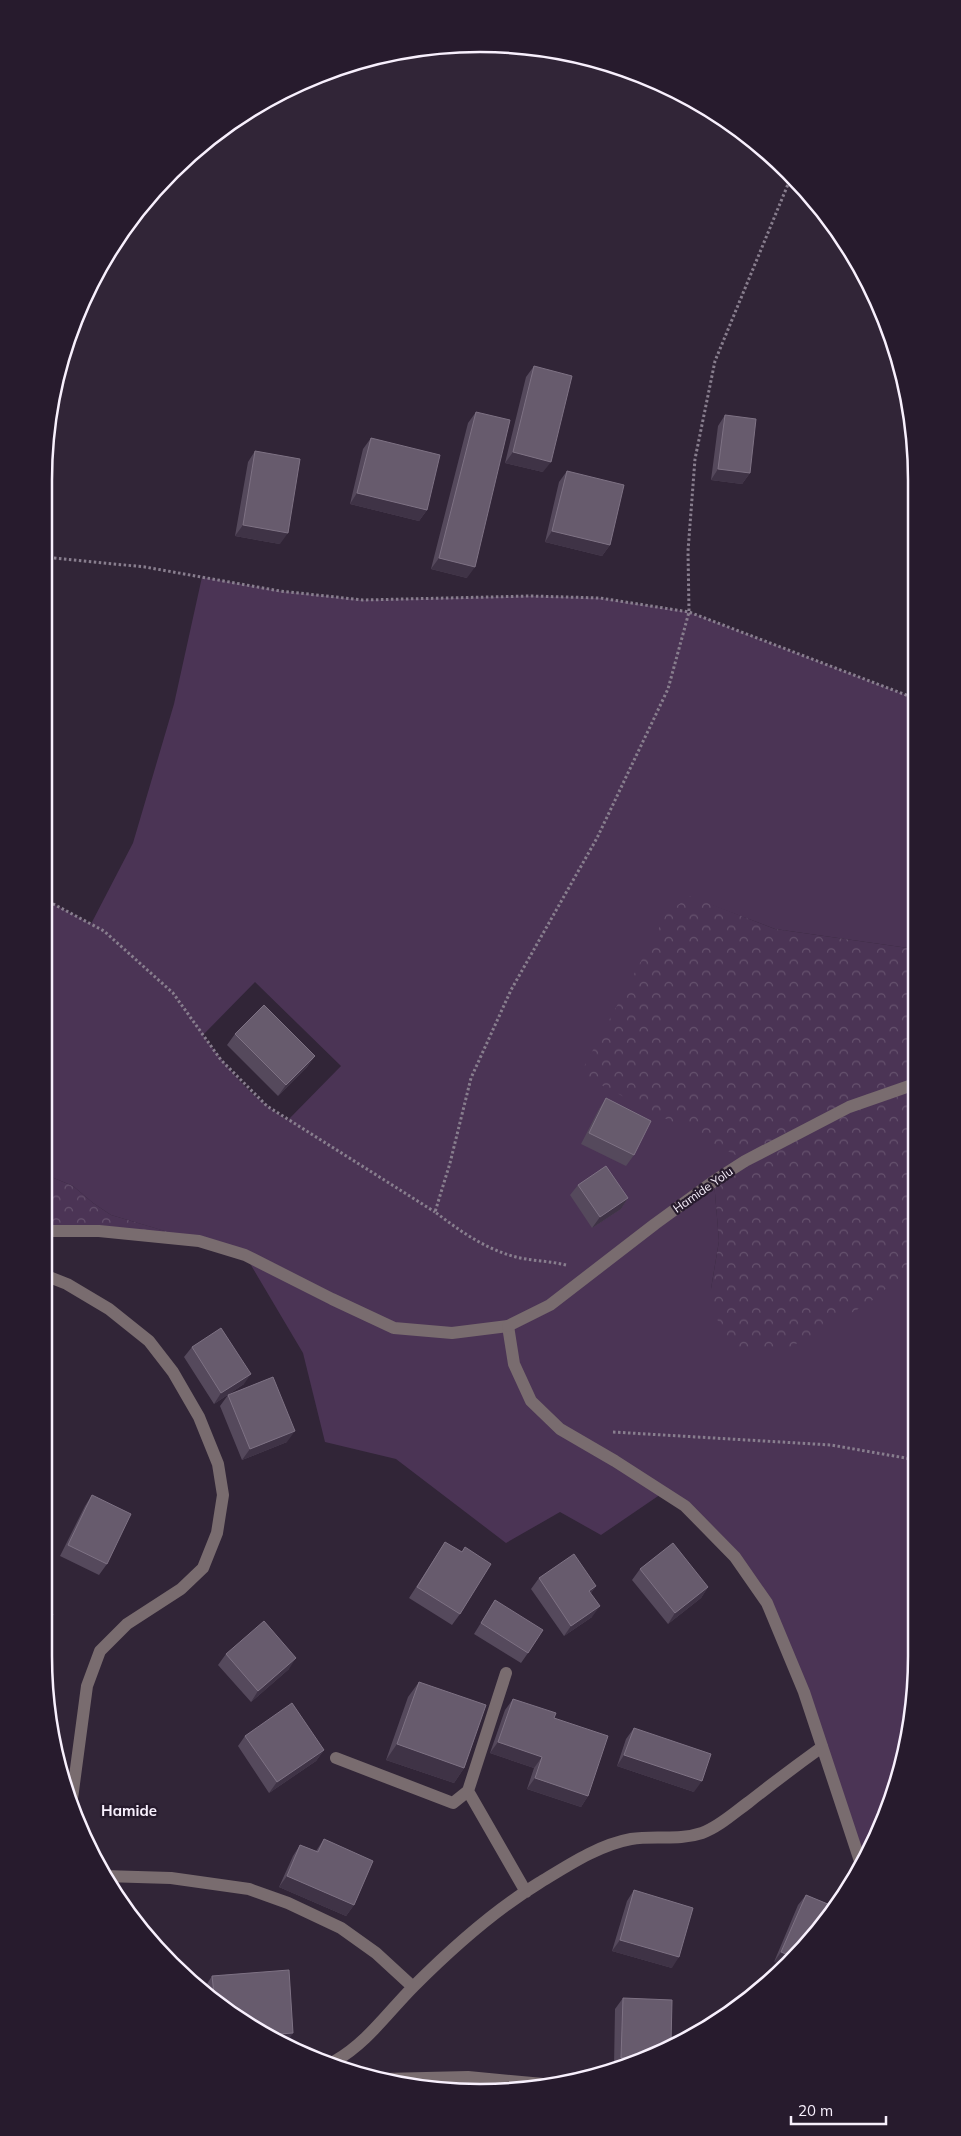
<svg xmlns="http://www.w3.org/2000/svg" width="961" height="2136" font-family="Mulish,sans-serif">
	<defs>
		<pattern id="forest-crowns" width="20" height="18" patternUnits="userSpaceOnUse" patternTransform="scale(1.25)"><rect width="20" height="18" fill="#4b3455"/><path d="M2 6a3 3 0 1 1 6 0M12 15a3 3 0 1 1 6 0" fill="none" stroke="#66526e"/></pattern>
	</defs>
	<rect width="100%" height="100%" fill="#312537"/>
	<!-- green -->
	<path fill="#4b3455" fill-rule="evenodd" d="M 202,577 L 280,591 L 363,600 L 531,596 L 600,598 L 689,612 L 914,698 L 915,949 L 775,929 L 690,897 L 745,1161 L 714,1181 L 719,1241 L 711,1289 L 912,1267 L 916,1256 L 917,1655 L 894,1796 L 862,1867 L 767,1603 L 735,1557 L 664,1492 L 601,1535 L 560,1512 L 506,1543 L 396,1459 L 325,1442 L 303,1353 L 245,1255 L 111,1215 L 93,1203 L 73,1186 L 44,1174 L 44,899 L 91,924 L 133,843 L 174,704 ZM 255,982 L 341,1066 L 288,1120 C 254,1101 226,1067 203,1035 Z"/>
	<!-- forest -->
	<path fill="url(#forest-crowns)" d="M 690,896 L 775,929 L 915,949 L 916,1256 L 912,1267 L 869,1303 L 785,1350 L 744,1353 L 720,1331 L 711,1289 L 719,1241 L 714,1181 L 745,1160 L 580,1074 L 667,913 Z
		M 44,1174 L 73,1186 L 93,1203 L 111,1215 L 199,1241 L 44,1231 Z"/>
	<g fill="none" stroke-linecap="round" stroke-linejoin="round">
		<!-- path -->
		<path stroke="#887e8e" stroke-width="3" stroke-dasharray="2.5 2.5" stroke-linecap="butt" d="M 44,557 L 145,567 L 280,591 L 363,600 L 531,596 L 600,598 L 689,612 L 914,698
			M 44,899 L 104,931 L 173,993 L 221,1060 L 267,1106 L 435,1212
			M 566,1265 C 550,1261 532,1261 516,1257 C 485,1249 460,1231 435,1212 L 450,1163 L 471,1078 L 511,990 L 597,838 L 668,689 L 689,612 L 688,551 L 695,459 L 715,361 L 791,177
			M 613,1432 L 831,1445 L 917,1460"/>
		<!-- service -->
		<path stroke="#796c6f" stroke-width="12" d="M 44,1275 L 67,1284 L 109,1309 L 149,1341 L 173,1372 L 199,1417 L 218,1464 L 223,1495 L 217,1533 L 203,1568 L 181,1589 L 127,1624 L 100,1651 L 87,1686 L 71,1806
			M 336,1758 L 453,1803 L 468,1791 L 506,1673
			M 468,1791 L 526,1892
			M 104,1876 L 171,1878 L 249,1889 L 288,1903 L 341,1928 L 376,1953 L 413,1987
			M 335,2061 C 367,2043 388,2012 414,1986 C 452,1948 493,1911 539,1883 C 567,1866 598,1845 631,1839 C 655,1835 678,1841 702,1833 C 719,1827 735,1812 749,1802 C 773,1783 797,1765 822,1747"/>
		<!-- minor -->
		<path stroke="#796c6f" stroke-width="12" d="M 44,1231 L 99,1231 L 199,1241 L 245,1255 L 332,1299 L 394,1328 L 452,1333 L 508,1326 L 514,1364 L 531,1401 L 560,1429 L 615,1461 L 685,1506 L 735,1557 L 767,1603 L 804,1692 L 862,1867
			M 383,2079 L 468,2077 L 554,2085"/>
		<!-- tertiary -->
		<path stroke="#796c6f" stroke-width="12" d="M 508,1326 L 550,1305 L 655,1224 L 714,1181 L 745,1161 L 849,1107 L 915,1084"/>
	</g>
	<!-- wall -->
	<path fill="#55495c" d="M 534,366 L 543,472 L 505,463 L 526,377 Z
		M 476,412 L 467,578 L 431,569 L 468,423 Z
		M 725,415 L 750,473 L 742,484 L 711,480 L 718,426 Z
		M 371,438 L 427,510 L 419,521 L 350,504 L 363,449 Z
		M 255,451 L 280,544 L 235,536 L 248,462 Z
		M 567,471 L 610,545 L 602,556 L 545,542 L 559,482 Z
		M 235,1034 L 315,1056 L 307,1067 L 278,1096 L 227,1045 Z
		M 606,1098 L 634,1155 L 626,1166 L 581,1144 L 599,1109 Z
		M 578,1185 L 628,1198 L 621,1209 L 592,1228 L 570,1195 Z
		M 192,1347 L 244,1384 L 214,1404 L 184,1357 Z
		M 228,1395 L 287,1442 L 242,1460 L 220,1406 Z
		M 92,1495 L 107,1564 L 99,1575 L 60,1556 L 85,1506 Z
		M 445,1542 L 460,1614 L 452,1625 L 409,1598 Z
		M 640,1569 L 708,1587 L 701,1598 L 668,1624 L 632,1580 Z
		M 539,1578 L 596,1586 L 591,1593 L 592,1617 L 564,1636 L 531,1589 Z
		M 495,1600 L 528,1653 L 521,1663 L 474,1634 Z
		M 226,1654 L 289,1669 L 251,1702 L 218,1665 Z
		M 419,1682 L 464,1768 L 454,1783 L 386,1760 L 408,1697 Z
		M 513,1699 L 554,1718 L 588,1796 L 581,1807 L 527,1789 L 534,1768 L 490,1753 L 505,1710 Z
		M 634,1728 L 694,1792 L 617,1766 L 626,1739 Z
		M 245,1736 L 324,1750 L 316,1761 L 269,1793 L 238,1746 Z
		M 324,1839 L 354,1905 L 346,1916 L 279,1887 L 293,1856 L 300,1845 L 316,1851 Z
		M 634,1890 L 672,1968 L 612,1951 L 627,1901 Z
		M 806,1895 L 835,1907 L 774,1962 L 798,1905 Z
		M 212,1976 L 262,2034 L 205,1987 Z
		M 623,1998 L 671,2044 L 676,2036 L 691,2037 L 614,2066 L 615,2009 Z"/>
	<!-- shaded-wall -->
	<path fill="#3f3346" d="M 513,452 L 551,462 L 543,472 L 505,463 Z
		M 718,469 L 750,473 L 742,484 L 711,480 Z
		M 357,493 L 427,510 L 419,521 L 350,504 Z
		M 243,525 L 288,533 L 280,544 L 235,536 Z
		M 552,531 L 610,545 L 602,556 L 545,542 Z
		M 439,558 L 475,567 L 467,578 L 431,569 Z
		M 315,1056 L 307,1067 L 278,1096 L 286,1085 Z
		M 628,1198 L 621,1209 L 592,1228 L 600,1217 Z
		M 251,1374 L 244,1384 L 214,1404 L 221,1393 Z
		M 295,1431 L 287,1442 L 242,1460 L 250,1449 Z
		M 596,1586 L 588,1597 L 589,1591 Z
		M 708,1587 L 701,1598 L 668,1624 L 675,1613 Z
		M 600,1606 L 592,1617 L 564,1636 L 571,1626 Z
		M 53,1615 L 45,1626 L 44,1627 L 44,1620 Z
		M 296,1658 L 289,1669 L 251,1702 L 258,1691 Z
		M 498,1742 L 542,1757 L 534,1768 L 490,1753 Z
		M 397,1744 L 464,1768 L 454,1783 L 386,1760 Z
		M 324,1750 L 316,1761 L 269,1793 L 277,1782 Z
		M 624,1755 L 702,1781 L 694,1792 L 617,1766 Z
		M 535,1778 L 588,1796 L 581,1807 L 527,1789 Z
		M 287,1876 L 354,1905 L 346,1916 L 279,1887 Z
		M 620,1940 L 679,1957 L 672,1968 L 612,1951 Z
		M 781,1952 L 793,1957 L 782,1966 L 774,1962 Z
		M 293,2033 L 287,2043 L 266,2035 Z
		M 621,2058 L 635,2058 L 616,2065 Z"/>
	<!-- building -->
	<path fill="#675b6d" stroke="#7e7284" d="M 534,366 L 572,376 L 551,462 L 513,452 Z
		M 476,412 L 510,420 L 475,567 L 439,558 Z
		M 725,415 L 756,419 L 750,473 L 718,469 Z
		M 371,438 L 440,455 L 427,510 L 357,493 Z
		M 255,451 L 300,459 L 288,533 L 243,525 Z
		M 567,471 L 624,485 L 610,545 L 552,531 Z
		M 264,1005 L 315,1056 L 286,1085 L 235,1034 Z
		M 606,1098 L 651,1121 L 634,1155 L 589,1133 Z
		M 606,1166 L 628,1198 L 600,1217 L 578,1185 Z
		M 221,1328 L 251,1374 L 221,1393 L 192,1347 Z
		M 273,1377 L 295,1431 L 250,1449 L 228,1395 Z
		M 92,1495 L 131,1514 L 107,1564 L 68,1545 Z
		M 445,1542 L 462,1552 L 465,1547 L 491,1564 L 460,1614 L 417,1587 Z
		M 673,1543 L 708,1587 L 675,1613 L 640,1569 Z
		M 574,1554 L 596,1586 L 589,1591 L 600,1606 L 571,1626 L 539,1578 Z
		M 44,1599 L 53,1615 L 44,1620 Z
		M 495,1600 L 543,1630 L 528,1653 L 481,1623 Z
		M 264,1621 L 296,1658 L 258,1691 L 226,1654 Z
		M 419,1682 L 486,1705 L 464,1768 L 397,1744 Z
		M 513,1699 L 556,1713 L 554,1718 L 608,1736 L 588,1796 L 535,1778 L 542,1757 L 498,1742 Z
		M 292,1703 L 324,1750 L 277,1782 L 245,1736 Z
		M 634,1728 L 711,1754 L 702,1781 L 624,1755 Z
		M 324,1839 L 373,1861 L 354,1905 L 287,1876 L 300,1845 L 318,1852 Z
		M 634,1890 L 693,1908 L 679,1957 L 620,1940 Z
		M 806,1895 L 835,1907 L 809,1943 L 793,1957 L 781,1952 Z
		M 289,1970 L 293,2033 L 266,2035 L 262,2034 L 214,1994 L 212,1976 Z
		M 623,1998 L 672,2000 L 671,2044 L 635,2058 L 621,2058 Z
		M 676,2036 L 691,2037 L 676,2042 Z"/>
	<g text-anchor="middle" stroke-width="4.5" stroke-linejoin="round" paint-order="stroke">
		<!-- street labels -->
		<g font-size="12" fill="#f8f0fd" stroke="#271b2d">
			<text transform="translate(703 1190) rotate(-35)" y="4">Hamide Yolu</text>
		</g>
		<!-- quarter labels -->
		<g font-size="15" font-weight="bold" fill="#f8f0fd" stroke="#271b2d">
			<text x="129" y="1816">Hamide</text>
		</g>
	</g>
	<!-- crop -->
	<path d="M0 0H961V2136H0ZM480 52H480A428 428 0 0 1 908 480V1656A428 428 0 0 1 480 2084H480A428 428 0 0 1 52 1656V480A428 428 0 0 1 480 52Z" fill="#271b2d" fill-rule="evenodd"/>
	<path fill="none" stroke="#f8f0fd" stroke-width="2.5" d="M480 52H480A428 428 0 0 1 908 480V1656A428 428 0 0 1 480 2084H480A428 428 0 0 1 52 1656V480A428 428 0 0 1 480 52Z"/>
	<!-- scale -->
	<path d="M791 2116v8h95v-8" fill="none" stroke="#f8f0fd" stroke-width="2.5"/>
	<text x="798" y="2116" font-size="15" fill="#f8f0fd" stroke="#271b2d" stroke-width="4" paint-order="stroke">20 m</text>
</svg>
